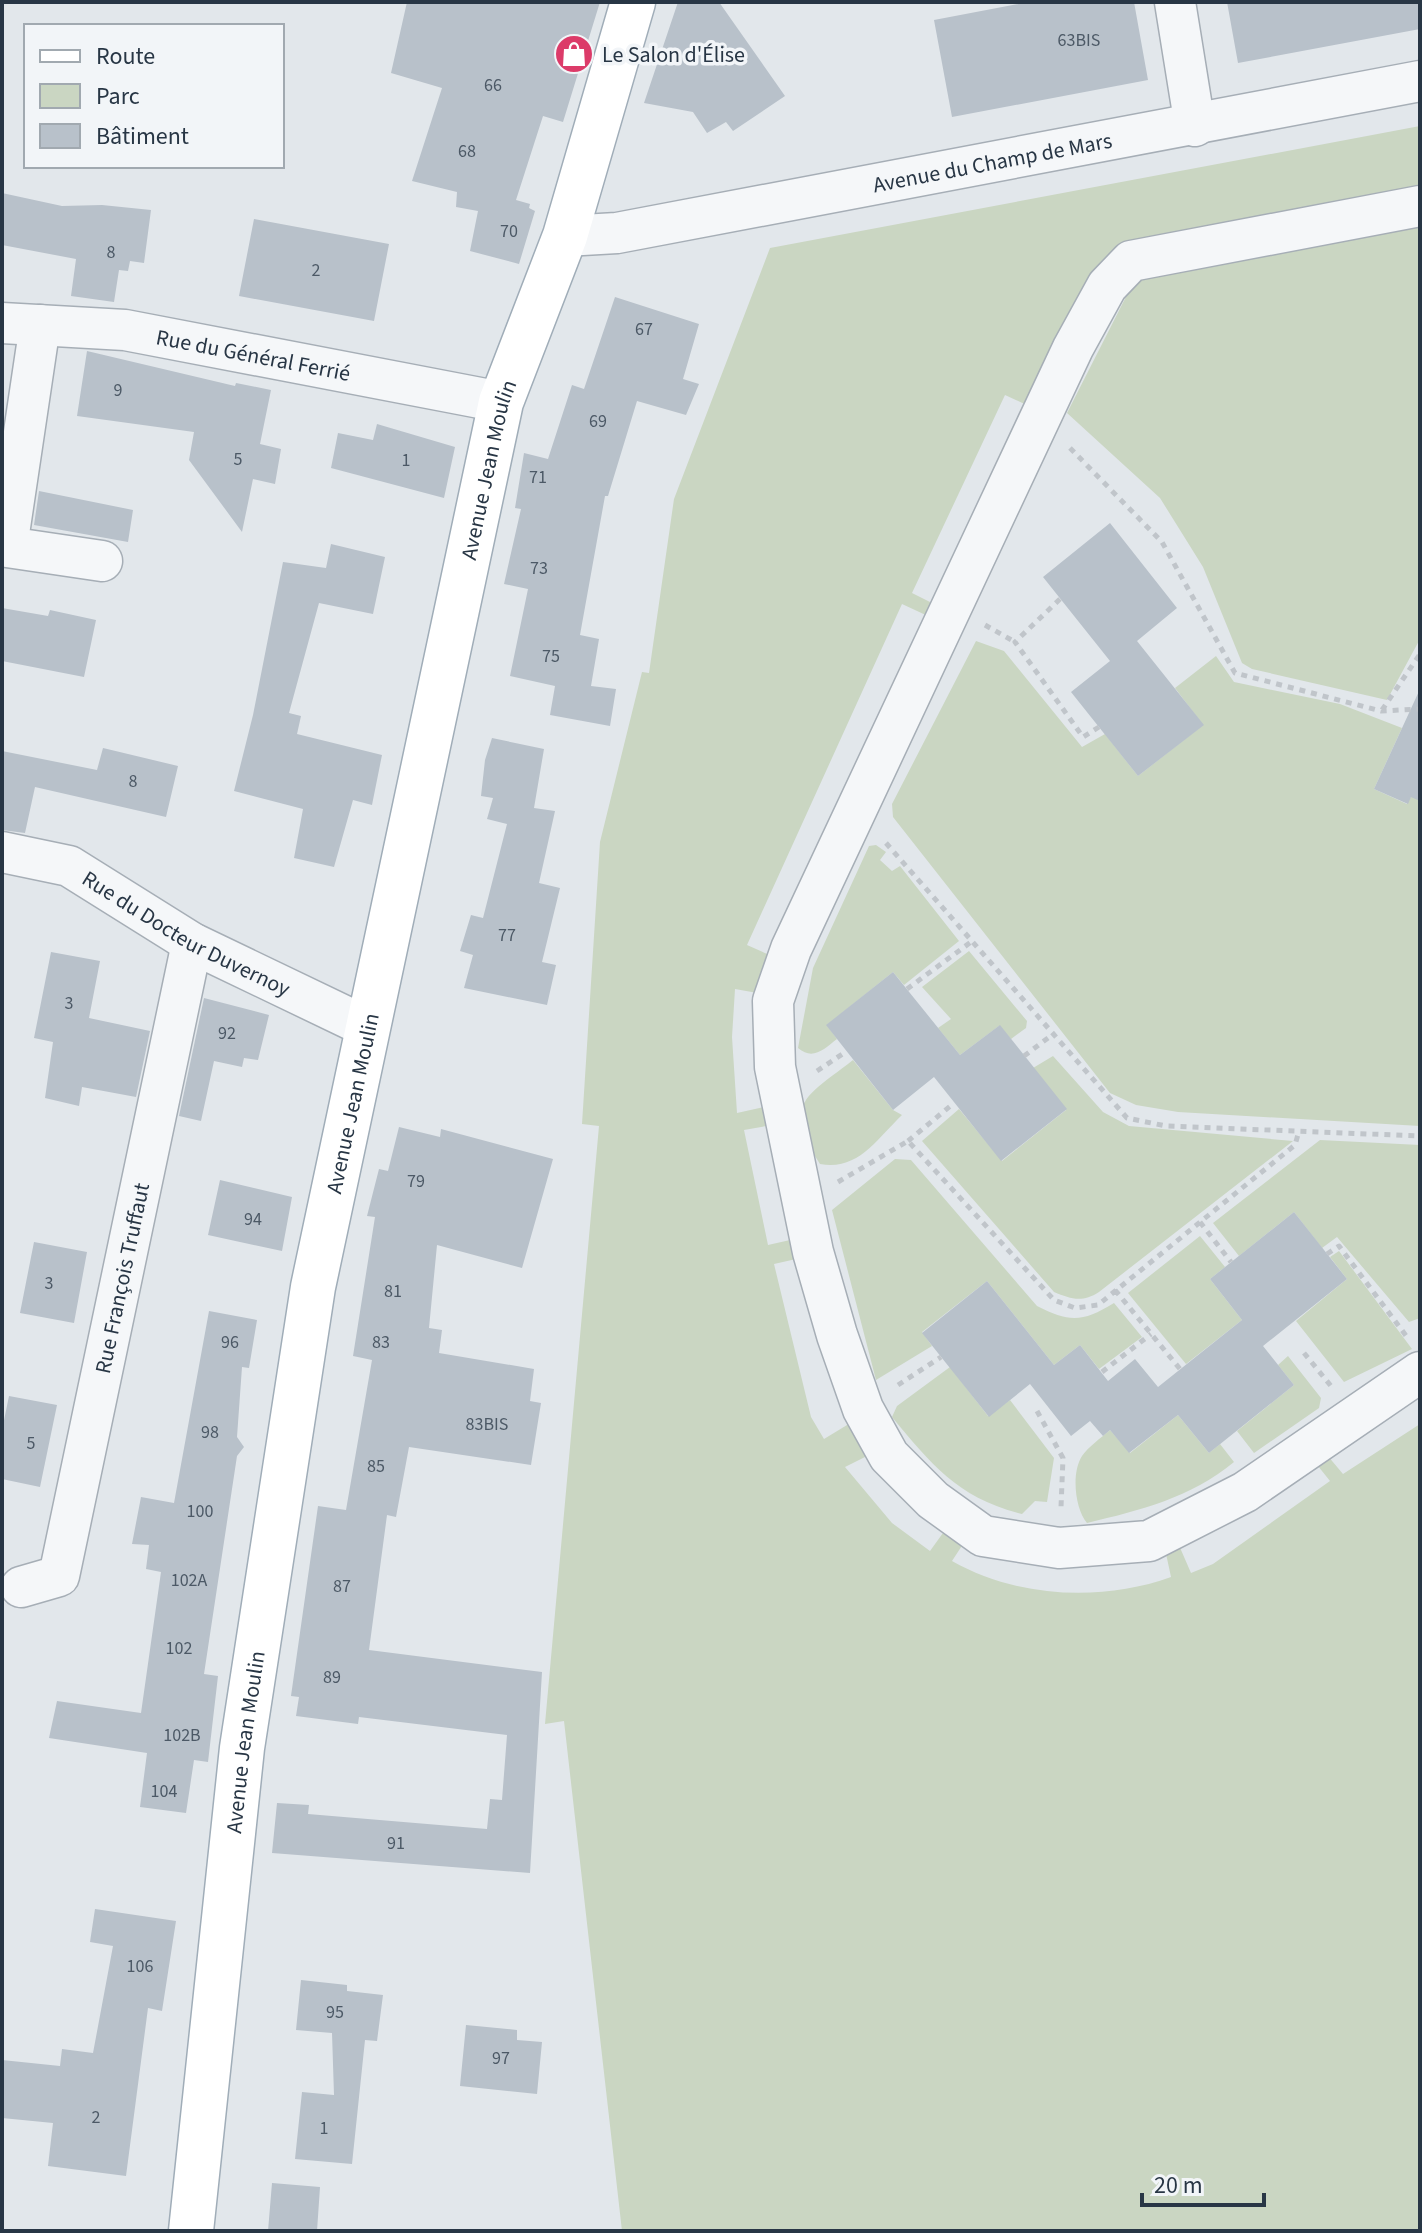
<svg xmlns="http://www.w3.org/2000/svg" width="1422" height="2233" font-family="'Source Sans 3',sans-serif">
	<rect width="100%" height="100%" fill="#e2e7eb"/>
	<!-- green -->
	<path fill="#cad6c2" d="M 1420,126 L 1420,191 L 1145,246 L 1031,407 L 1005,395 L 912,593 L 938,606 L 930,617 L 902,604 L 747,945 L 774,957 L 763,994 L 735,989 L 732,1037 L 737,1113 L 768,1106 L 772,1125 L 744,1130 L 768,1245 L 799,1238 L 805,1257 L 774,1264 L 811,1417 L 824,1439 L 852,1422 L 871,1454 L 845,1467 L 892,1523 L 930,1551 L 948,1526 L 967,1538 L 952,1561 C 1017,1598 1102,1602 1171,1577 L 1165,1549 L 1178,1543 L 1191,1573 L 1213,1564 L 1330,1481 L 1310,1456 L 1322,1449 L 1343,1474 L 1420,1424 L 1420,2231 L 622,2231 L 564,1721 L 545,1724 L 599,1126 L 582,1124 L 600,842 L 642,672 L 649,673 L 674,499 L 770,248 Z
		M 1420,219 L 1420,639 L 1387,700 L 1252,669 L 1242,663 L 1203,567 L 1160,498 L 1067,413 L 1134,281 Z
		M 976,641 L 1004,651 L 1082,747 L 1105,734 L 1138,776 L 1203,725 L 1175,688 L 1216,656 L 1234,682 L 1340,704 L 1402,728 L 1374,789 L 1407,804 L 1414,791 L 1420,793 L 1420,1126 L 1178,1112 L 1136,1105 L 1110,1093 L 893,817 L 892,804 Z
		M 876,845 L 886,852 L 880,860 L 892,871 L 900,866 L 959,941 L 904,985 L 893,972 L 827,1025 L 837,1039 C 824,1049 813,1061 798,1048 L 813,968 L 869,846 Z
		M 969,951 L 1027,1021 L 1026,1028 L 1011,1039 L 999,1026 L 960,1055 L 938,1028 L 951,1019 L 922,987 Z
		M 1053,1056 L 1103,1112 L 1129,1126 L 1293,1141 L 1099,1292 C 1082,1303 1071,1299 1054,1292 L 922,1141 L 959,1109 L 1002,1161 L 1066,1110 L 1033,1068 Z
		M 853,1060 L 893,1110 L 902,1115 C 876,1140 858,1171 820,1164 C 781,1103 806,1097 853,1060 Z
		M 1320,1140 L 1420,1145 L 1420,1318 L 1409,1322 L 1337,1237 L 1322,1248 L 1294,1212 L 1239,1256 L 1213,1223 Z
		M 895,1159 L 911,1160 L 1037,1306 C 1070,1323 1083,1322 1114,1303 L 1142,1337 L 1099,1369 L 1080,1345 L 1054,1365 L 987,1281 L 922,1332 L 932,1346 L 876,1380 L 832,1210 Z
		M 1200,1236 L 1225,1267 L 1210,1279 L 1242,1320 L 1186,1364 L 1128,1293 Z
		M 1339,1251 L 1412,1349 L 1344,1382 L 1296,1321 L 1347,1279 L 1330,1257 Z
		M 1288,1356 L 1321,1398 L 1319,1408 L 1254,1453 L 1237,1431 L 1294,1385 L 1278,1365 Z
		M 950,1367 L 988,1416 L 1010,1400 L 1054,1458 L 1047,1502 L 1035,1501 L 1022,1514 C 958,1498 932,1465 892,1417 L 897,1406 Z
		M 1178,1415 L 1209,1453 L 1220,1444 L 1234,1462 C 1190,1498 1141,1510 1087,1523 C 1075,1509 1071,1473 1082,1456 C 1088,1447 1101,1438 1110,1430 L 1130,1453 Z"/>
	<!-- building -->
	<path fill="#b8c1ca" d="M 407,2 L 600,2 L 563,122 L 543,116 L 516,200 L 530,204 L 529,208 L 535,211 L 519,264 L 470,251 L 478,211 L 456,207 L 457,192 L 412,181 L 442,88 L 391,73 Z
		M 678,2 L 719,2 L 785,96 L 733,131 L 726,122 L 707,133 L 693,112 L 644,103 Z
		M 1029,2 L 1134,2 L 1148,80 L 952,117 L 934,20 Z
		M 1227,2 L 1420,2 L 1420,29 L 1238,63 Z
		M 2,193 L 62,206 L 102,205 L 151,210 L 144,263 L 130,261 L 128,271 L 119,270 L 114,302 L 71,296 L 76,259 L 2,245 Z
		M 254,219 L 389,244 L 374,321 L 239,296 Z
		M 615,297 L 699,324 L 683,379 L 699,384 L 686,415 L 637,401 L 608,496 L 605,496 L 580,635 L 599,639 L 591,686 L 616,689 L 610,726 L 550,715 L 555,686 L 510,676 L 528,589 L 504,584 L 521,509 L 515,508 L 524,453 L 548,459 L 572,385 L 584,389 Z
		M 87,351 L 235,386 L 236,383 L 271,390 L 260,444 L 281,449 L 275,484 L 253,479 L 242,532 L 189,460 L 194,432 L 77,416 Z
		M 377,424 L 455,447 L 444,498 L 331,468 L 338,433 L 373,440 Z
		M 39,491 L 133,510 L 128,542 L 34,525 Z
		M 1110,523 L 1177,608 L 1137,641 L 1204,725 L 1138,776 L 1071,692 L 1110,661 L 1043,577 Z
		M 331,544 L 385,557 L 373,614 L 319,603 L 289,713 L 301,716 L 297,734 L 382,755 L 372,805 L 353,800 L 334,867 L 294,858 L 303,809 L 234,791 L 253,715 L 283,562 L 326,568 Z
		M 2,608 L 48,616 L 50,610 L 96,620 L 84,677 L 2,661 Z
		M 1420,689 L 1420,801 L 1411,797 L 1408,804 L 1374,789 Z
		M 492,738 L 544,749 L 534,808 L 555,811 L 539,883 L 560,888 L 542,962 L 556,965 L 547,1005 L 464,988 L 473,955 L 460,951 L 471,915 L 483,918 L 507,824 L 487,819 L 493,798 L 481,796 L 485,760 Z
		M 103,748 L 178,766 L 166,817 L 35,787 L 25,833 L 2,830 L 2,751 L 97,770 Z
		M 51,952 L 100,961 L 89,1018 L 150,1031 L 136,1097 L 82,1087 L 79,1106 L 45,1098 L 53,1042 L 34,1038 Z
		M 893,972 L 960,1055 L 1000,1025 L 1067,1109 L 1001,1161 L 934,1077 L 893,1110 L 826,1025 Z
		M 204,998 L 269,1015 L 258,1060 L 244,1058 L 242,1067 L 214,1061 L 201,1121 L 179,1116 Z
		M 399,1127 L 440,1137 L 441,1129 L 553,1159 L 522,1268 L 437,1245 L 429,1328 L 442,1330 L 439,1353 L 534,1369 L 530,1401 L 541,1403 L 531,1465 L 409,1447 L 396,1517 L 387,1515 L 369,1650 L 542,1672 L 530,1873 L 272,1853 L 277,1803 L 309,1805 L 308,1814 L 487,1829 L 490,1799 L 502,1800 L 507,1735 L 359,1717 L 358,1724 L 296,1716 L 299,1697 L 291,1696 L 318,1506 L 346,1510 L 372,1360 L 353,1356 L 375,1217 L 367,1216 L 379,1169 L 388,1171 Z
		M 220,1180 L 292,1197 L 282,1251 L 208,1235 Z
		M 1294,1212 L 1347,1279 L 1263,1346 L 1294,1385 L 1209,1453 L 1178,1415 L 1129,1453 L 1110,1430 L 1103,1436 L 1090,1421 L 1071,1436 L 1030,1384 L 989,1417 L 922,1333 L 987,1281 L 1054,1365 L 1080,1345 L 1108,1381 L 1135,1359 L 1158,1387 L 1242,1320 L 1210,1279 Z
		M 34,1242 L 87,1252 L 74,1323 L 20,1313 Z
		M 209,1311 L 257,1320 L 249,1368 L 242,1367 L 237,1437 L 244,1447 L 237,1456 L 204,1674 L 218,1676 L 208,1762 L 194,1760 L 186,1813 L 140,1807 L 147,1753 L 49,1738 L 57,1701 L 141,1713 L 161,1572 L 146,1569 L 149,1545 L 132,1544 L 141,1497 L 174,1503 Z
		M 9,1396 L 57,1405 L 40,1487 L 2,1479 L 2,1430 Z
		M 95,1909 L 176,1921 L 162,2011 L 148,2008 L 126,2176 L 48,2166 L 53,2123 L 2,2118 L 2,2060 L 60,2066 L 62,2049 L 93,2053 L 113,1946 L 90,1942 Z
		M 301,1980 L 347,1985 L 347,1991 L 383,1995 L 377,2041 L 365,2040 L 352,2164 L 295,2159 L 302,2092 L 334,2095 L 332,2033 L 296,2030 Z
		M 466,2025 L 517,2030 L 517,2040 L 542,2042 L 537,2094 L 460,2086 Z
		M 272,2183 L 320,2187 L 317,2231 L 268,2231 Z"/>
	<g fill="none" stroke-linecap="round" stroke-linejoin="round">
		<defs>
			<g id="minor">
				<path d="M 1175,2 L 1195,126"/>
				<path d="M 1420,206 L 1131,261 L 1107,286 L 1073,348 L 791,949 L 773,1001 L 775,1067 L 813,1252 L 837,1335 L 863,1409 L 889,1456 L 933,1500 L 983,1536 L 1059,1548 L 1149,1541 L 1245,1492 L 1420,1372"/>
				<path id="s1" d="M 565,236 L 617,233 L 1420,81"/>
				<path id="s2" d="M 2,323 L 125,330 L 501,402"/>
				<path d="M 40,325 L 7,547 L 102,561"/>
				<path id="s3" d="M 2,852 L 69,866 L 192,943 L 367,1027"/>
				<path id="s4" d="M 21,1587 L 59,1576 L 192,943"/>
			</g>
			<g id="major">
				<path id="s5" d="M 191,2231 L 242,1748 L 313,1287 L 501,402 L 565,236 L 633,2"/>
			</g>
		</defs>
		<!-- minor casing -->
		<use href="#minor" stroke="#a6aeb6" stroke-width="43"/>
		<!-- major casing -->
		<use href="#major" stroke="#a0adb8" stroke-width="47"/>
		<!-- path -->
		<path stroke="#c0c5ca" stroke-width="5" stroke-dasharray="6 6" stroke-linecap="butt" d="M 1070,448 L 1162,542 L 1235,673 L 1381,711 L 1420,709
			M 1060,599 L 1015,642 L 1083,737 L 1099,727
			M 985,625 L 1015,642
			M 1382,710 L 1420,654
			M 886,843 L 1127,1118 L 1166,1126 L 1420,1136
			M 907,989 L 971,942
			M 1024,1056 L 1052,1035
			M 817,1071 L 847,1051
			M 908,1141 L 954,1103
			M 838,1182 L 908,1141 L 1054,1300 L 1075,1308 L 1098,1305 L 1295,1145 L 1299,1131
			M 1200,1222 L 1231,1262
			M 1327,1254 L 1339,1246 L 1407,1337
			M 1115,1290 L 1180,1369
			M 1304,1353 L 1331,1386
			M 1102,1372 L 1151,1334
			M 898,1385 L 941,1357
			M 1037,1411 L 1063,1458 L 1061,1507"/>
		<!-- minor -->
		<use href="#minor" stroke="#f5f7f9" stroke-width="40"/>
		<!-- major -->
		<use href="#major" stroke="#fff" stroke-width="44"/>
	</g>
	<!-- icons -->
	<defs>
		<symbol id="shop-disc" viewBox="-11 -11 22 22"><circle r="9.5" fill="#dc3b69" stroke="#f2f5f8"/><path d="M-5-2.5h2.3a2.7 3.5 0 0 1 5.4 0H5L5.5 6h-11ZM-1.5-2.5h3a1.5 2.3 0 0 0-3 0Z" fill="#fff"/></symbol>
	</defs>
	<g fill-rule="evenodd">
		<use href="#shop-disc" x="552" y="32" width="44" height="44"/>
	</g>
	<g text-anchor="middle" stroke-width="7" stroke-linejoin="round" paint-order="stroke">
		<!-- number labels -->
		<g font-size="18" fill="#4c5966">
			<text x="1079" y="46">63BIS</text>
			<text x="493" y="91">66</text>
			<text x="467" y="157">68</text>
			<text x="509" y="237">70</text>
			<text x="111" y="258">8</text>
			<text x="316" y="276">2</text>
			<text x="644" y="335">67</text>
			<text x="118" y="396">9</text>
			<text x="598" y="427">69</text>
			<text x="238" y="465">5</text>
			<text x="406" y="466">1</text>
			<text x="538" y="483">71</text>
			<text x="539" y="574">73</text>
			<text x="551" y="662">75</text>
			<text x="133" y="787">8</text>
			<text x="507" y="941">77</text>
			<text x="69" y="1009">3</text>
			<text x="227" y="1039">92</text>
			<text x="416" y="1187">79</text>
			<text x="253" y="1225">94</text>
			<text x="49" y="1289">3</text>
			<text x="393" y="1297">81</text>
			<text x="230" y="1348">96</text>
			<text x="381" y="1348">83</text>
			<text x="487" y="1430">83BIS</text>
			<text x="210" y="1438">98</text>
			<text x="31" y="1449">5</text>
			<text x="376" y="1472">85</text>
			<text x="200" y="1517">100</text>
			<text x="189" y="1586">102A</text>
			<text x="342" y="1592">87</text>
			<text x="179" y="1654">102</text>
			<text x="332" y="1683">89</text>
			<text x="182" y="1741">102B</text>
			<text x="164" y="1797">104</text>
			<text x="396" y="1849">91</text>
			<text x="140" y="1972">106</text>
			<text x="335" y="2018">95</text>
			<text x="501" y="2064">97</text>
			<text x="96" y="2123">2</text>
			<text x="324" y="2134">1</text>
		</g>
		<!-- poi labels -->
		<g font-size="22" fill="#283645" stroke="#f2f5f8" text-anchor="start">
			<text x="602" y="62">Le Salon d'Élise</text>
		</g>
		<!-- street labels -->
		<g font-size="22" fill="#283645" stroke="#f2f5f8">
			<text dy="8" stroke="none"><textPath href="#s1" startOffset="434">Avenue du Champ de Mars</textPath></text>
			<text dy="8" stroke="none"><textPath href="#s2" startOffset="254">Rue du Général Ferrié</textPath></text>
			<text dy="8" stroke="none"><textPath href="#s5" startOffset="1788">Avenue Jean Moulin</textPath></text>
			<text dy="8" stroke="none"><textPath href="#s3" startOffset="204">Rue du Docteur Duvernoy</textPath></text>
			<text dy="8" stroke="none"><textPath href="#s5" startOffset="1140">Avenue Jean Moulin</textPath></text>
			<text dy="8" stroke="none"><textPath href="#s4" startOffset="344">Rue François Truffaut</textPath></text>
			<text dy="8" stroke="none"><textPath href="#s5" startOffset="492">Avenue Jean Moulin</textPath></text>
		</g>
	</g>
	<!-- border -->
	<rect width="1422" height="2233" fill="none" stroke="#283645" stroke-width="8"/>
	<!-- legend -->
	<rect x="24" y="24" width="260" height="144" fill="#f2f5f8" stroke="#a1a9b0" stroke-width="2"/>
	<rect x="40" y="50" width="40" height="12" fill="#ffffff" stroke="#a1a9b0" stroke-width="2"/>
	<text x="96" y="64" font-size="24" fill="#283645">Route</text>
	<rect x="40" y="84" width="40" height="24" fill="#cad6c2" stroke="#a1a9b0" stroke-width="2"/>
	<text x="96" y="104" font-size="24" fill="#283645">Parc</text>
	<rect x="40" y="124" width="40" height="24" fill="#b8c1ca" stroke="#a1a9b0" stroke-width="2"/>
	<text x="96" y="144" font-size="24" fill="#283645">Bâtiment</text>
	<!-- scale -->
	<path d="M1142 2193v12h122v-12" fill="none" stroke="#283645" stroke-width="4"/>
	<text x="1154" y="2193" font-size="24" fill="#283645" stroke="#f2f5f8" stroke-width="6" paint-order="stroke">20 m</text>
</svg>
